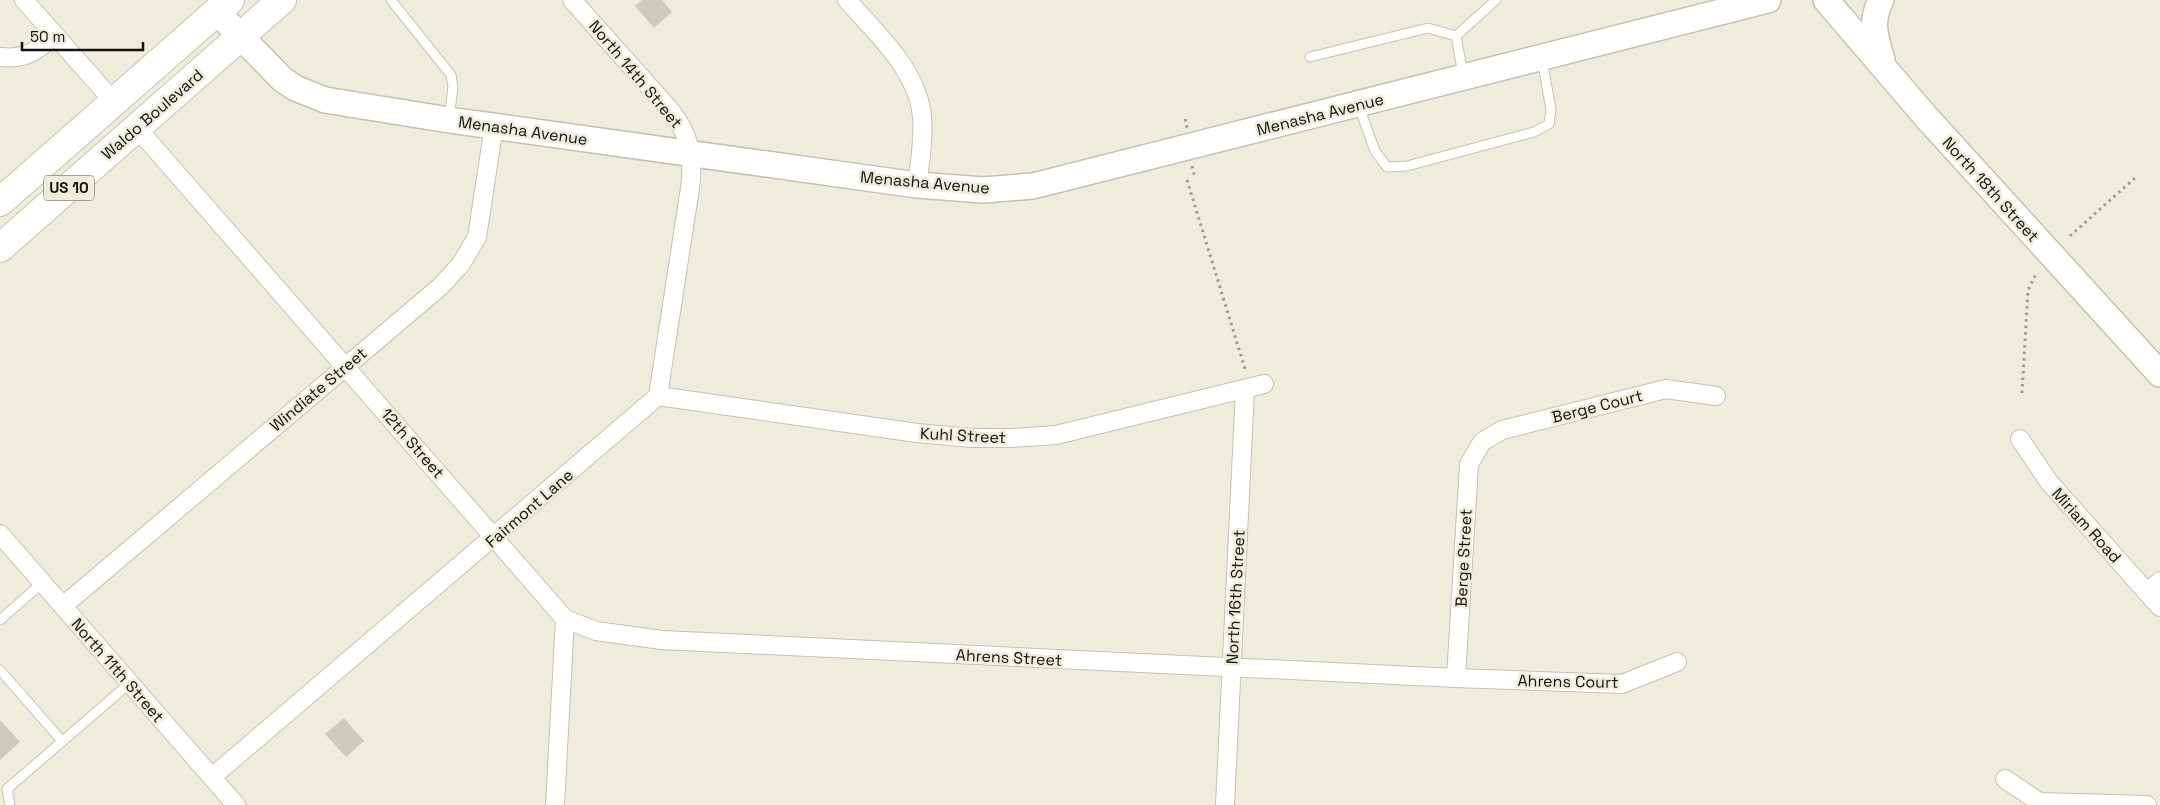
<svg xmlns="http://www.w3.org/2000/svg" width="2160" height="805" font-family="'Space Grotesk',sans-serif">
	<rect width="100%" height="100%" fill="#efecdb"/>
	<!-- building -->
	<path fill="#cdcab9" d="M 642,0 L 662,0 L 672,12 L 654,28 L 635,6 Z
		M 344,718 L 364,741 L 346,757 L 325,734 Z
		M 0,720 L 20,742 L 0,760 Z"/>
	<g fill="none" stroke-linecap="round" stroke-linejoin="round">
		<defs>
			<path id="lane" d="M 391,0 L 451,75 L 453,87 L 449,119
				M 1456,36 L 1496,0
				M 1310,57 L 1428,28 L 1456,36 L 1463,74
				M 1358,104 L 1375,151 L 1387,167 L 1407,166 L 1534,132 L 1549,124 L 1551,110 L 1542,59
				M 0,620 L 42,583
				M 0,670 L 62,741
				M 10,805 L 7,789 L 130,683"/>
			<path id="street" d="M 24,0 L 114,102
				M 847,0 C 876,33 918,70 922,117 C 924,139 920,162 917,185
				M 0,57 C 25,60 37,51 55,35
				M 137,128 L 565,619 L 555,805
				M 658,396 L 917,433 L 972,438 L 1011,438 L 1056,435 L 1264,384
				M 2020,439 L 2049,482 L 2160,607
				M 0,534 L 236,805
				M 2147,593 L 2160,581
				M 63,606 L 441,286 L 461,264 L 477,237 L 494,126
				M 565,619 L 596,631 L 662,640 L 1456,678 L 1622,684 L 1677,662
				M 1456,678 L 1469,464 L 1482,442 L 1502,430 L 1666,389 L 1716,396
				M 212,777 L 658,396 L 690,188 C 694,158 690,135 671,111 L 572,0
				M 2005,779 L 2039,802 L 2147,805
				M 1225,805 L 1245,389"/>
			<path id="secondary" d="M 1826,0 L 1927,118 L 2160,374
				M 1881,0 C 1870,22 1875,37 1882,59
				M 217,12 L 282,79 L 295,88 L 325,100 L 449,120 L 917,185 L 983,190 L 1033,186 L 1768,0"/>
			<path id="primary" d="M 0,202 L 230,0
				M 0,248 L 282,0"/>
		</defs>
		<!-- lane casing -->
		<use href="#lane" stroke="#c5c2b1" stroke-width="11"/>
		<!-- street casing -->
		<use href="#street" stroke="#c5c2b1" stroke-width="20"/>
		<!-- secondary casing -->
		<use href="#secondary" stroke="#c5c2b1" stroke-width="28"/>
		<!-- primary casing -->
		<use href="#primary" stroke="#c5c2b1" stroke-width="30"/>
		<!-- path -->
		<path stroke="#9d9b8e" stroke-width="3" stroke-dasharray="2.5 4" stroke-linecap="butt" d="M 1185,119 L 1187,128
			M 1192,166 L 1195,178
			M 1187,180 L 1246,372
			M 2070,236 L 2136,177
			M 2022,393 L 2028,290 L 2036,274"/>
		<!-- lane -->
		<use href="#lane" stroke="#fff" stroke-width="9"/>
		<!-- street -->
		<use href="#street" stroke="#fff" stroke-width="18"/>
		<!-- secondary -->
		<use href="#secondary" stroke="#fff" stroke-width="25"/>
		<!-- primary -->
		<use href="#primary" stroke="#fff" stroke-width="28"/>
	</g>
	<g text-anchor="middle" stroke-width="5" stroke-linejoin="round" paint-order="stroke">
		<!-- shield labels -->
		<rect fill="#efecdb" stroke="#545349" stroke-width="1" x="44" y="175.5" width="50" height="25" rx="4"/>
		<g font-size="15" font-weight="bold" fill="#12110b">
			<text x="69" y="193">US 10</text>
		</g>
		<!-- street labels -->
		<g font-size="16" fill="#12110b" stroke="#efecdb">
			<text transform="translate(636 74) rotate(50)" y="6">North 14th Street</text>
			<text transform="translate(152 114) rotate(-41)" y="6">Waldo Boulevard</text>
			<text transform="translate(1320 114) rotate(-14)" y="6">Menasha Avenue</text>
			<text transform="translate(523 130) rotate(8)" y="6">Menasha Avenue</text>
			<text transform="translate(925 182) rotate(5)" y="6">Menasha Avenue</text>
			<text transform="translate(1991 189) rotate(48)" y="6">North 18th Street</text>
			<text transform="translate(318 389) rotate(-40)" y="6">Windiate Street</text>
			<text transform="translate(1597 406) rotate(-14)" y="6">Berge Court</text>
			<text transform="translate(963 435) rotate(3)" y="6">Kuhl Street</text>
			<text transform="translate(413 443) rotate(49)" y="6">12th Street</text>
			<text transform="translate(529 508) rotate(-41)" y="6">Fairmont Lane</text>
			<text transform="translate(2087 525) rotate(48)" y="6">Miriam Road</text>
			<text transform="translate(1463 558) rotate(-87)" y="6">Berge Street</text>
			<text transform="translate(1235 597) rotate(-87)" y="6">North 16th Street</text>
			<text transform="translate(1009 657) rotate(3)" y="6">Ahrens Street</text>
			<text transform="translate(118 670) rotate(49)" y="6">North 11th Street</text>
			<text transform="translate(1568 681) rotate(1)" y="6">Ahrens Court</text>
		</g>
	</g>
	<!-- scale -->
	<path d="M22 42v8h121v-8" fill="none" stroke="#12110b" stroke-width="2.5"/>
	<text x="30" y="42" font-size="15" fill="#12110b" stroke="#efecdb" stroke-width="4" paint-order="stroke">50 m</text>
</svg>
